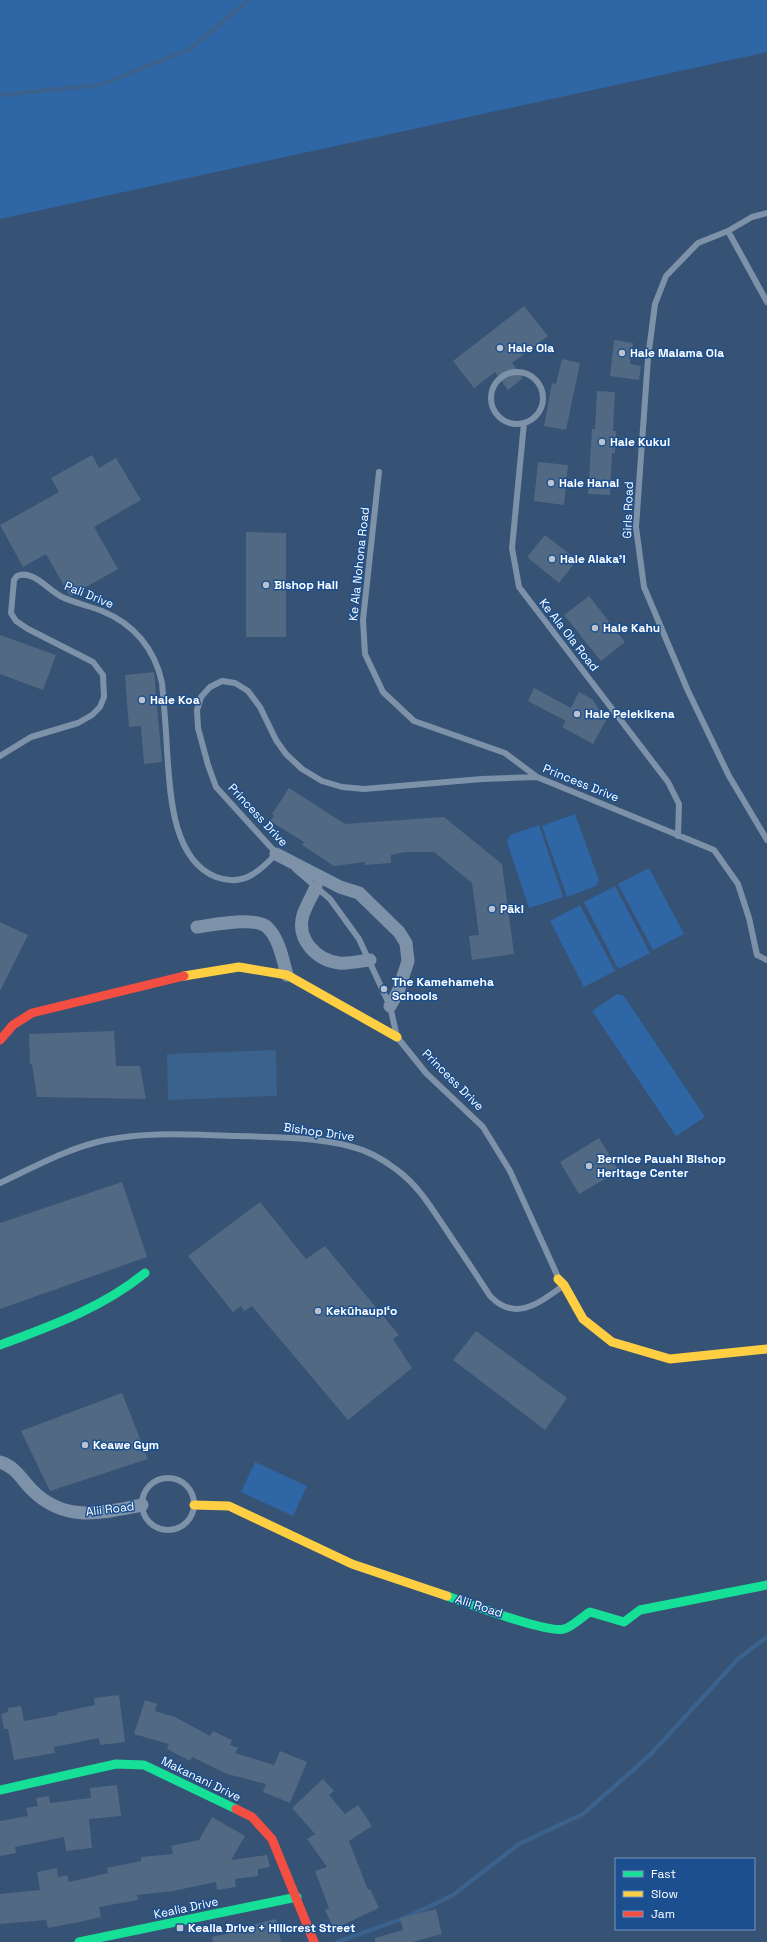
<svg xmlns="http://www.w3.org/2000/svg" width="767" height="1942" font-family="'Space Grotesk',sans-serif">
	<rect width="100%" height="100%" fill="#365274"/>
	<!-- green -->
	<path fill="#2f66a5" d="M 0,0 L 767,0 L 767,52 L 0,219 Z
		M 575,814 L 599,880 L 596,886 L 567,897 L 542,826 Z
		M 539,825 L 563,897 L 529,908 L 507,842 L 510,835 Z
		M 649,868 L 684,934 L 653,950 L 618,884 Z
		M 615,886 L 650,953 L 618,969 L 584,902 Z
		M 580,905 L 615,971 L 584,987 L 550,921 Z
		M 617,994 L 624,996 L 705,1117 L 676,1136 L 592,1011 Z
		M 255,1462 L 307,1486 L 293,1516 L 241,1492 Z"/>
	<!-- water -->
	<path fill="#3b618d" d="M 276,1050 L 277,1096 L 168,1100 L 167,1054 Z"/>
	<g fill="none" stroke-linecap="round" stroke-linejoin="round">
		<!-- stream -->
		<path stroke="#3b618d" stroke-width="4.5" d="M 0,95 L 100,85 L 190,49 L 249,0
			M 337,1942 L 407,1917 L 453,1895 L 519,1844 L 583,1814 L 650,1755 L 738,1659 L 767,1637"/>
	</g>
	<!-- building -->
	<path fill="#526984" d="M 524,306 L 548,336 L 512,363 L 523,378 L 508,390 L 495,372 L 474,388 L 453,361 Z
		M 614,340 L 633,343 L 630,364 L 641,366 L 639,380 L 610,376 Z
		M 562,359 L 580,363 L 566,430 L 544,426 L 552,383 L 556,384 Z
		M 597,391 L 615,392 L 613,431 L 616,431 L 615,453 L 612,453 L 610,495 L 588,494 L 592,429 L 595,429 Z
		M 92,455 L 99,468 L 116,458 L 141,500 L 94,527 L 118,569 L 70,596 L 46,554 L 23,567 L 0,525 L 59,492 L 51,478 Z
		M 538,462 L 568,465 L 564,505 L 534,501 Z
		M 246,532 L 286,533 L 286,637 L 246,637 Z
		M 545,535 L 577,560 L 559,583 L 527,557 Z
		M 589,596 L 625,642 L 601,661 L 564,615 Z
		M 0,635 L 56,655 L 43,690 L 0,674 Z
		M 154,672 L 162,762 L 144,764 L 141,726 L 129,727 L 125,675 Z
		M 534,688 L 571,708 L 579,692 L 592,699 L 606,720 L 593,744 L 562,727 L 566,721 L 528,701 Z
		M 289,788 L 345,824 L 444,817 L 502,864 L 514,954 L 472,960 L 469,936 L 479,935 L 472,883 L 434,852 L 405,852 L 391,855 L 391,863 L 365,865 L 365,862 L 334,866 L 302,845 L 304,842 L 270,821 L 274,816 L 272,814 Z
		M 0,922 L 28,935 L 0,991 Z
		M 114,1031 L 116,1066 L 140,1066 L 146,1099 L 37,1097 L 32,1064 L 30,1064 L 29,1034 Z
		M 599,1138 L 619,1171 L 579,1194 L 560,1162 Z
		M 122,1182 L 147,1257 L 0,1309 L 0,1223 Z
		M 260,1202 L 306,1259 L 325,1246 L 399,1335 L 393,1339 L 412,1368 L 348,1420 L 252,1306 L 244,1311 L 241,1306 L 233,1312 L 188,1256 Z
		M 476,1331 L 567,1398 L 545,1430 L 453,1360 Z
		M 122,1393 L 148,1459 L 50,1491 L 21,1431 Z
		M 119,1695 L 125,1742 L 100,1745 L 99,1738 L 54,1747 L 55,1753 L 14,1760 L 8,1729 L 4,1729 L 1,1714 L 8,1712 L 8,1708 L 21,1706 L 24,1721 L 58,1715 L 57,1713 L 95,1705 L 94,1698 Z
		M 145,1700 L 157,1704 L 155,1711 L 175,1717 L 210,1736 L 213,1731 L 232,1740 L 230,1745 L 238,1748 L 235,1753 L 274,1765 L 280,1751 L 307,1762 L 290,1803 L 263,1792 L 266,1784 L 227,1774 L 192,1757 L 190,1761 L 167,1749 L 169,1744 L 134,1734 Z
		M 323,1779 L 334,1791 L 329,1795 L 345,1814 L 358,1805 L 372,1826 L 349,1841 L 368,1890 L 370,1889 L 379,1908 L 334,1929 L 325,1910 L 329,1908 L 315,1871 L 327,1867 L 307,1839 L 315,1834 L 292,1808 Z
		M 117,1785 L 121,1816 L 89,1819 L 92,1848 L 66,1851 L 64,1837 L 15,1847 L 16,1853 L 0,1856 L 0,1821 L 28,1816 L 26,1808 L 38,1806 L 36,1798 L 49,1796 L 50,1803 L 91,1798 L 90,1788 Z
		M 212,1817 L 245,1836 L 231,1860 L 267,1855 L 270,1867 L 258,1869 L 258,1876 L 235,1879 L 236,1887 L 217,1890 L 216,1882 L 173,1891 L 137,1895 L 138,1900 L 99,1907 L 101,1917 L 79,1922 L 48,1928 L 46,1920 L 0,1924 L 0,1894 L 40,1890 L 37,1872 L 57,1868 L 58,1877 L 67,1875 L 69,1882 L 108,1873 L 107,1868 L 141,1861 L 141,1857 L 173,1854 L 171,1846 L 199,1840 Z
		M 436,1909 L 442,1934 L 412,1942 L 375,1942 L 375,1938 L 403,1930 L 400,1918 Z
		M 276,1919 L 281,1942 L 213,1942 L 212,1937 L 256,1927 L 255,1924 Z"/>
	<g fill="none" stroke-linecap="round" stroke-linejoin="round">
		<!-- lane -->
		<path stroke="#7d92a8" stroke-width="6" d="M 767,213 L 752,217 L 728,231 L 698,243 L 666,276 L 655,304 L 648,358 L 636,527 L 644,587 L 688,691 L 729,776 L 767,840
			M 728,231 L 767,302
			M491 398a26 26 0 1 1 52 0a26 26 0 1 1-52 0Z
			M 524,423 L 512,548 L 519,587 L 668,782 L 679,804 L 678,836
			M 379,472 L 363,620 L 365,654 L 383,692 L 414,721 L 505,753 L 537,777
			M 0,756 L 31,737 L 78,723 L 92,715 L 100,707 L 104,697 L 103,675 L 93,662 L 28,629 L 16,621 L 11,613 L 14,580 L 17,576 C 33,569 48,590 62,597 C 75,603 89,606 102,611 C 134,624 155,649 162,683 C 164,705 166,727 167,750 C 170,790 171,859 216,877 C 243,887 259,872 276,854
			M 277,854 L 216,787 L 208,765 L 198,728 L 197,710 L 201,697 L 210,687 L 222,681 L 235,683 L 248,691 L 260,707 L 276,740 L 286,754 L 302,769 L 322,781 L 342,787 L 364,789 L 482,779 L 537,777 L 714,850 L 738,884 L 749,918 L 757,955 L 767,960
			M 295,869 L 330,899 L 359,939 L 390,1006 L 397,1037 L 426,1073 L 483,1127 L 510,1171 L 558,1277
			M 0,1183 C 34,1167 68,1148 106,1140 C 149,1131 194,1135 238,1136 C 275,1137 314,1137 349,1146 C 366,1150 383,1159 397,1170 C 419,1186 432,1209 447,1231 C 461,1252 476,1274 490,1296 C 516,1323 540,1302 563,1286
			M142 1504a26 26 0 1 1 52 0a26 26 0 1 1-52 0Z"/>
		<!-- street -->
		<path stroke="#7d92a8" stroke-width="13" d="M 276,854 L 340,887 L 359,893 L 399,932 L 406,943 L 408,961 L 398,992 L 390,1006
			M 316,887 C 312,896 306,906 303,915 C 296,939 316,960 339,963 C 349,964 360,961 370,960
			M 197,927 C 213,925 254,916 267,927 C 279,938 283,960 287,975
			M 0,1462 C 16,1467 21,1479 32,1490 C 65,1523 101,1513 142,1505"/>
		<!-- fast -->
		<path stroke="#16e098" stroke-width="9" d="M 0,1345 C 51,1326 102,1308 145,1273
			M 447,1596 C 467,1603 548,1634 564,1629 C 572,1627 582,1617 590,1612 L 624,1622 L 640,1610 L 767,1585
			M 0,1790 L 116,1764 L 144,1765 L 236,1809
			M 79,1942 L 297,1897"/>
		<!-- slow -->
		<path stroke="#ffcf43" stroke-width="9" d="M 184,976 L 239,967 L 287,975 L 397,1037
			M 558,1279 L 564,1285 L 583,1319 L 612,1342 L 670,1359 L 767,1349
			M 194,1505 L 229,1506 L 352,1564 L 447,1596"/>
		<!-- jam -->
		<path stroke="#f24e42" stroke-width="9" d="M 0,1040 L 13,1025 L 32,1013 L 184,976
			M 236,1809 L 252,1817 L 272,1839 L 314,1942"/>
	</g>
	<!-- markers -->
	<g fill="#b9c2ce" stroke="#1b4f8f" stroke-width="1.5">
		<circle cx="500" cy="348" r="4"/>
		<circle cx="622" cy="353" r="4"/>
		<circle cx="602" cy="442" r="4"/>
		<circle cx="551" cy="483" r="4"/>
		<circle cx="552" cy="559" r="4"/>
		<circle cx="266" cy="585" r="4"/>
		<circle cx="595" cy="628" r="4"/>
		<circle cx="142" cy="700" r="4"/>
		<circle cx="577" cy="714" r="4"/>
		<circle cx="492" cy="909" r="4"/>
		<circle cx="384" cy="989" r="4"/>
		<circle cx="589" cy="1166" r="4"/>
		<circle cx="318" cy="1311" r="4"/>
		<circle cx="85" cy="1445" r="4"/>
		<rect x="176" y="1924" width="8" height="8" rx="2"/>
	</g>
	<g text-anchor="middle" stroke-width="3" stroke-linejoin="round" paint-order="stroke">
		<!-- poi labels -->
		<g font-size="12" font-weight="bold" fill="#fff" stroke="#1b4f8f" text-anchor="start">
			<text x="508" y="352">Hale Ola</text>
			<text x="630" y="357">Hale Malama Ola</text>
			<text x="610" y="446">Hale Kukui</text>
			<text x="559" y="487">Hale Hanai</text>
			<text x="560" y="563">Hale Alaka'i</text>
			<text x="274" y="589">Bishop Hall</text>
			<text x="603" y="632">Hale Kahu</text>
			<text x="150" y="704">Hale Koa</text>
			<text x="585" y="718">Hale Pelekikena</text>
			<text x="500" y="913">Pāki</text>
			<text x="392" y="986">The Kamehameha<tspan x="392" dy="14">Schools</tspan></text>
			<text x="597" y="1163">Bernice Pauahi Bishop<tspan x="597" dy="14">Heritage Center</tspan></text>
			<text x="326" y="1315">Kekūhaupiʻo</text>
			<text x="93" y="1449">Keawe Gym</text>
			<text x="188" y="1932">Kealia Drive + Hillcrest Street</text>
		</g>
		<!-- street labels -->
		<g font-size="12" fill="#fff" stroke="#1b4f8f">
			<text transform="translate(628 510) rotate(-88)" y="4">Girls Road</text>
			<text transform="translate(359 564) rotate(-84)" y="4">Ke Ala Nohona Road</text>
			<text transform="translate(89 595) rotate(22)" y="4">Pali Drive</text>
			<text transform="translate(569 635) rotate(52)" y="4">Ke Ala Ola Road</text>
			<text transform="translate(581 783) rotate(22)" y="4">Princess Drive</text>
			<text transform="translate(258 815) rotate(47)" y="4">Princess Drive</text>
			<text transform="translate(453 1080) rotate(45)" y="4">Princess Drive</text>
			<text transform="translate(319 1132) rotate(8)" y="4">Bishop Drive</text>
			<text transform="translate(110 1509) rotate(-7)" y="4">Alii Road</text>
			<text transform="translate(479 1606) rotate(18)" y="4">Alii Road</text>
			<text transform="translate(201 1779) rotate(26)" y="4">Makanani Drive</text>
			<text transform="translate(186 1908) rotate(-12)" y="4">Kealia Drive</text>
		</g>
	</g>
	<!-- legend -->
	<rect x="615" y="1858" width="140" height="72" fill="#1b4f8f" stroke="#7695bc"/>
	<rect x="623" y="1871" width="20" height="6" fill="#16e098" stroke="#7695bc"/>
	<text x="651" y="1878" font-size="12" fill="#ffffff">Fast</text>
	<rect x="623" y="1891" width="20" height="6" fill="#ffcf43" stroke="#7695bc"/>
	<text x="651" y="1898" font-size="12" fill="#ffffff">Slow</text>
	<rect x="623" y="1911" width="20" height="6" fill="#f24e42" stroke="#7695bc"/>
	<text x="651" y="1918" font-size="12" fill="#ffffff">Jam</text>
</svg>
